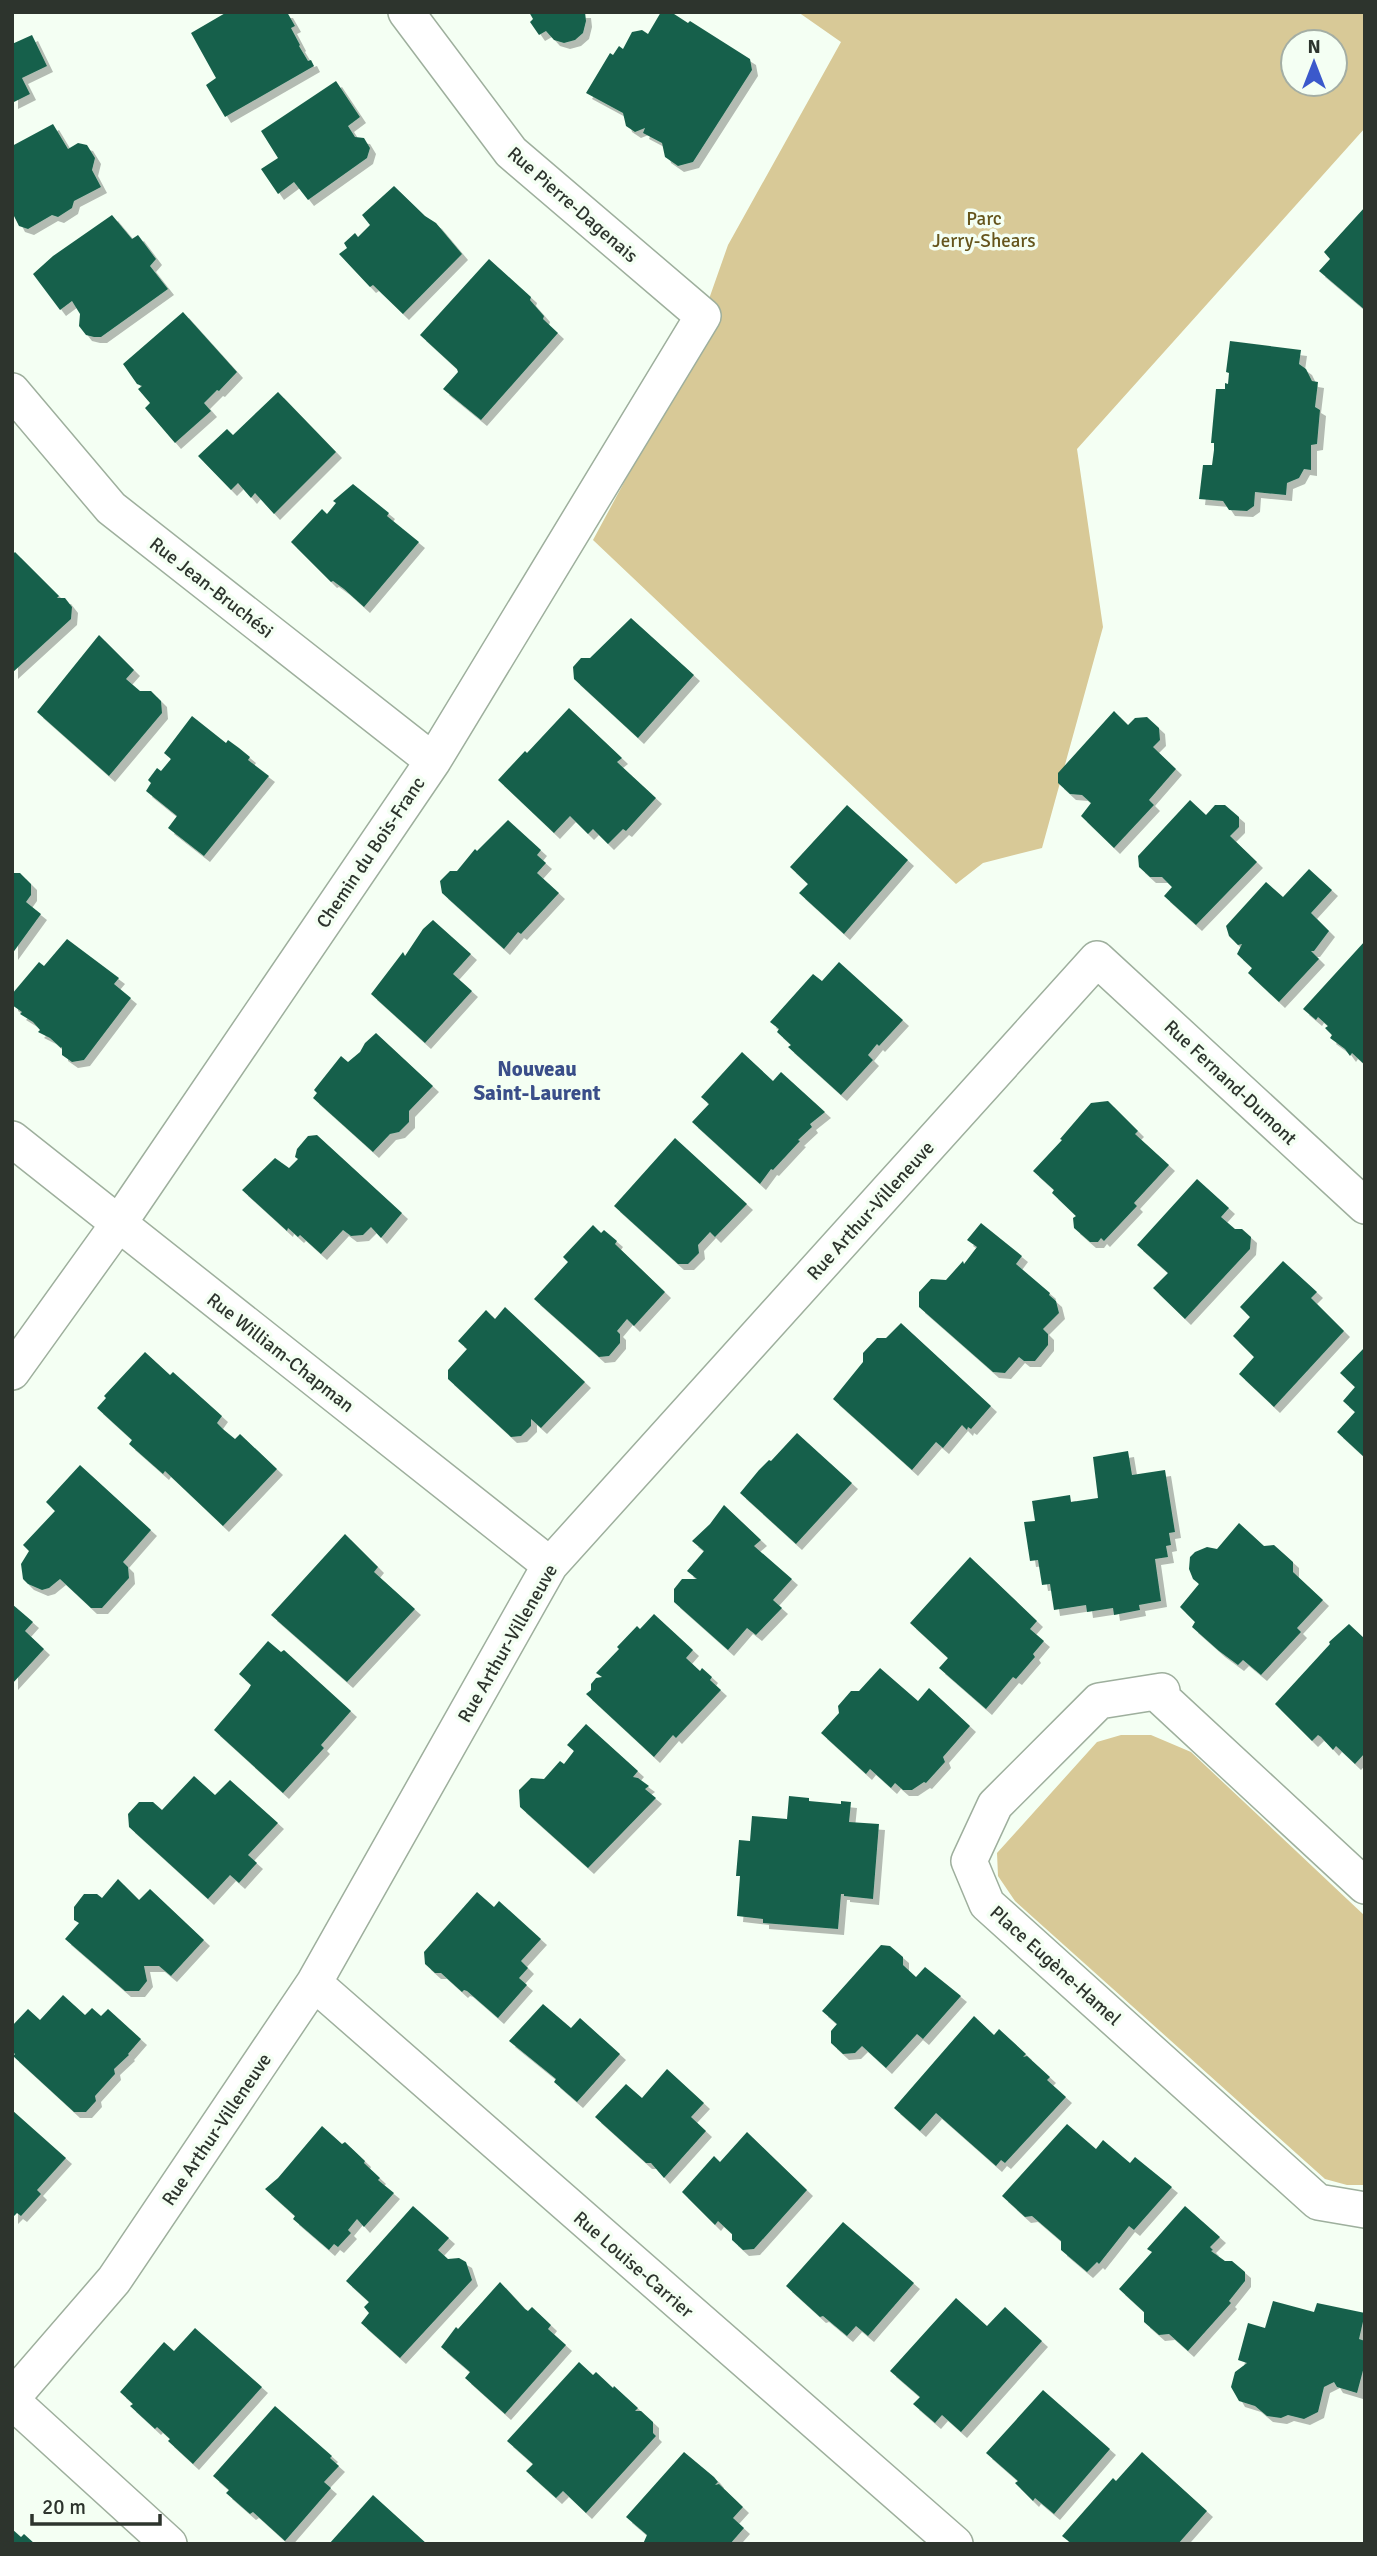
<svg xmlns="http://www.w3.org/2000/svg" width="1377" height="2556" font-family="Signika,sans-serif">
	<defs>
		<filter id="shadow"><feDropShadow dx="6" dy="6" stdDeviation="0" flood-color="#0004"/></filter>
	</defs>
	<rect width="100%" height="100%" fill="#f4fff3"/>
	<!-- green -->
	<path fill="#d8c997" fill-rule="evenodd" d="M 798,12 L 1365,12 L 1365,128 L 1077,449 L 1103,627 L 1042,848 L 983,863 L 956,884 L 593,540 L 697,347 L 703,316 L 728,245 L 841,42 ZM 1293,42 L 1335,42 L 1335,84 L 1293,84 Z
		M 1121,1735 L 1151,1735 L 1191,1752 L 1365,1916 L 1365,2185 L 1347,2185 L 1325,2179 L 1015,1901 L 998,1876 L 997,1853 L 1097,1742 Z"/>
	<!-- building -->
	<path fill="#18614b" filter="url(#shadow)" d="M 227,12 L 287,12 L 295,26 L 291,28 L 300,45 L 299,46 L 308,61 L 311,60 L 314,66 L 225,117 L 206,85 L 216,78 L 191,33 Z
		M 529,12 L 585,12 L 586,21 L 583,33 L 575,40 L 564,43 L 554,40 L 546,31 L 539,35 L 530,22 L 533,19 Z
		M 661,12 L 671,12 L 688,23 L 690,21 L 750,59 L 752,70 L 693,162 L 678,166 L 665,157 L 662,143 L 643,133 L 645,128 L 635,132 L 626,126 L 623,113 L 586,93 L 610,53 L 613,55 L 619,46 L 623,49 L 632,32 L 642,30 L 648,34 Z
		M 32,35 L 47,66 L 22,78 L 30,94 L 12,103 L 12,44 Z
		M 336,81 L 360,117 L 348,126 L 355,137 L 364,138 L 370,148 L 367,158 L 308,200 L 294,182 L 278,194 L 261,169 L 278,158 L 261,131 Z
		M 53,124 L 68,149 L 78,143 L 87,145 L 95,158 L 92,170 L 101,187 L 74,201 L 72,208 L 58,217 L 52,215 L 28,229 L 19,226 L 12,212 L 12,146 Z
		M 394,186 L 425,216 L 436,223 L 462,254 L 403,314 L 373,285 L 370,287 L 339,254 L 347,248 L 344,243 L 355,233 L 358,237 L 370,225 L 362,215 Z
		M 1365,207 L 1365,310 L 1319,271 L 1330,259 L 1324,252 Z
		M 112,215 L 132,239 L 138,235 L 156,259 L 150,266 L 168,289 L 101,337 L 94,337 L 86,335 L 79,326 L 80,314 L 72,301 L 60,310 L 33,274 L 53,256 Z
		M 489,259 L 531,297 L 530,300 L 544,316 L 543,319 L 558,333 L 481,420 L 443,389 L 458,372 L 457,369 L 420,335 Z
		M 183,312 L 237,372 L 219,391 L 217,390 L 204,403 L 211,411 L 175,443 L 145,408 L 150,403 L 138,389 L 142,386 L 137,384 L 123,364 Z
		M 1230,341 L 1301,350 L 1299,364 L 1306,369 L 1312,381 L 1318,382 L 1315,407 L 1320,410 L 1317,444 L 1311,445 L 1311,470 L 1304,469 L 1299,478 L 1287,483 L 1286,495 L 1255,492 L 1254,506 L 1247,511 L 1229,510 L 1223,501 L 1199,499 L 1203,465 L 1212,465 L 1214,450 L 1214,443 L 1211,443 L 1216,389 L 1225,389 L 1225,383 L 1228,384 L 1229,373 L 1226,372 Z
		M 278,392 L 336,452 L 274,514 L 255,493 L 251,498 L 238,483 L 231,490 L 198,456 L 227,429 L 233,435 Z
		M 353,484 L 389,513 L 387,516 L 419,542 L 364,607 L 344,589 L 333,581 L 331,582 L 291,542 L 322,509 L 327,514 L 336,503 L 333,501 Z
		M 15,552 L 59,596 L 57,598 L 65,598 L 72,607 L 71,619 L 12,673 L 12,555 Z
		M 631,618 L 694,675 L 638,738 L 574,679 L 573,667 L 581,658 L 590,658 Z
		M 99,635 L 134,670 L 126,679 L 140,691 L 151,691 L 161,701 L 162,713 L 109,776 L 37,712 Z
		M 569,708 L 622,758 L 617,762 L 656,798 L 626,831 L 623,829 L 608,844 L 593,829 L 588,834 L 570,816 L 554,833 L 498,780 L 525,751 L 527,753 Z
		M 1114,711 L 1128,725 L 1135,718 L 1147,717 L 1159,728 L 1160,740 L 1153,747 L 1176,769 L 1149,800 L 1154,805 L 1114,848 L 1081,816 L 1091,803 L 1082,795 L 1070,794 L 1058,783 L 1058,773 Z
		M 192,716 L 226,743 L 228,740 L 239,748 L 250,757 L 248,760 L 269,776 L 204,856 L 168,828 L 177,816 L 146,791 L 151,783 L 148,780 L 157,768 L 161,771 L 171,759 L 164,753 Z
		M 1190,800 L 1206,815 L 1215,805 L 1225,805 L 1239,817 L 1239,827 L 1230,836 L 1257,862 L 1196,925 L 1164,896 L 1172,887 L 1162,877 L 1150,877 L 1139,867 L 1138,856 Z
		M 847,805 L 908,860 L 844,934 L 799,893 L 808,884 L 790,867 Z
		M 508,820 L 541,850 L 537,855 L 546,863 L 537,873 L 559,893 L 521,934 L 518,932 L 504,949 L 442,893 L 440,881 L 450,871 L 457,871 L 475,849 L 477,851 Z
		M 1309,869 L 1332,890 L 1311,913 L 1329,931 L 1314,951 L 1311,951 L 1319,959 L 1279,1002 L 1248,973 L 1252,968 L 1237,954 L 1242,944 L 1238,945 L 1229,936 L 1226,926 L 1266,882 L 1283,897 Z
		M 12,873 L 20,873 L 31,884 L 31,895 L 26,902 L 41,914 L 12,954 Z
		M 433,920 L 471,954 L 453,974 L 472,991 L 425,1043 L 371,994 L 403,952 L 405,956 L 423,929 Z
		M 67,939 L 119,978 L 114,984 L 131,998 L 84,1060 L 72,1062 L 62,1055 L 62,1047 L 61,1048 L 50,1038 L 38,1032 L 40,1030 L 33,1022 L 20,1014 L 22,1012 L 12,1005 L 12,994 L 39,962 L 44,966 Z
		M 1365,941 L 1365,1065 L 1352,1053 L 1350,1056 L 1345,1049 L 1330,1038 L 1332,1035 L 1325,1028 L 1328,1026 L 1318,1017 L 1316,1020 L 1303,1009 Z
		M 839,962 L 903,1020 L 879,1046 L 877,1044 L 868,1055 L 873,1060 L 841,1095 L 788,1047 L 791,1045 L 777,1032 L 779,1029 L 770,1022 L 813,974 L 822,981 Z
		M 376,1033 L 433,1086 L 409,1111 L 409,1122 L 399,1132 L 390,1134 L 373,1152 L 313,1098 L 317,1093 L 314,1090 L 341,1056 L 348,1062 L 360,1052 L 365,1043 Z
		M 742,1052 L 773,1081 L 781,1072 L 825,1112 L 810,1124 L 812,1127 L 798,1140 L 800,1141 L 773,1170 L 771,1169 L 760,1184 L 692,1122 L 709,1104 L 701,1097 Z
		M 1108,1101 L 1138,1131 L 1135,1134 L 1169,1165 L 1134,1203 L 1137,1206 L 1104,1241 L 1101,1238 L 1098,1242 L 1090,1242 L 1074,1228 L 1073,1218 L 1076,1216 L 1052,1193 L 1054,1190 L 1033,1171 L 1062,1140 L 1060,1139 L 1091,1103 Z
		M 317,1135 L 402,1213 L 381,1238 L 371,1227 L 363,1235 L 351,1236 L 343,1230 L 321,1254 L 300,1235 L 298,1237 L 288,1228 L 287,1231 L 242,1190 L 275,1158 L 289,1168 L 298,1159 L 295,1157 L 297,1149 L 308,1136 Z
		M 675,1138 L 747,1204 L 715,1237 L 710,1232 L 698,1245 L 699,1253 L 688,1264 L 678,1264 L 614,1206 Z
		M 1197,1179 L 1229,1208 L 1221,1217 L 1235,1229 L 1242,1229 L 1251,1237 L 1250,1249 L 1185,1319 L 1153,1288 L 1168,1273 L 1137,1245 Z
		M 981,1223 L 1022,1256 L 1016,1264 L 1050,1293 L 1049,1295 L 1056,1301 L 1059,1313 L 1043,1329 L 1048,1334 L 1048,1345 L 1035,1361 L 1024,1361 L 1019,1357 L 1005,1373 L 993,1372 L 919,1307 L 919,1292 L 931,1279 L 946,1280 L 963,1261 L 964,1264 L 977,1247 L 967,1240 Z
		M 593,1225 L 601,1233 L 604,1230 L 617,1241 L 615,1244 L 665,1292 L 634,1326 L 627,1319 L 617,1331 L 620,1334 L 620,1343 L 609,1356 L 599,1357 L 534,1299 L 568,1262 L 563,1257 Z
		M 1283,1261 L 1317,1292 L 1311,1298 L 1344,1331 L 1274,1407 L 1239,1374 L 1254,1357 L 1233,1336 L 1250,1317 L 1240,1307 Z
		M 505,1307 L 585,1382 L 541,1428 L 531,1419 L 531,1426 L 521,1436 L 511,1437 L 448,1379 L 448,1370 L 467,1349 L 458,1341 L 486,1310 L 495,1319 Z
		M 901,1323 L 991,1406 L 971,1429 L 968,1427 L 967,1430 L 962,1425 L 943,1448 L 936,1442 L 912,1470 L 833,1399 L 863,1362 L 863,1353 L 877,1338 L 886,1338 Z
		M 1365,1347 L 1365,1454 L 1363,1456 L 1337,1432 L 1355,1412 L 1343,1401 L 1355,1387 L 1340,1373 Z
		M 145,1352 L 170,1375 L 173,1372 L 222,1416 L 217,1423 L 224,1430 L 235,1439 L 240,1434 L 277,1469 L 223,1526 L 165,1471 L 163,1474 L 129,1444 L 132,1440 L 97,1408 L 106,1398 L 104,1396 Z
		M 797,1433 L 852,1483 L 796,1544 L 740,1493 L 759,1470 L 769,1460 L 771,1461 Z
		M 1128,1451 L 1132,1475 L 1165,1470 L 1175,1532 L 1169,1533 L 1171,1545 L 1166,1546 L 1168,1557 L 1155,1559 L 1161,1601 L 1139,1605 L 1140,1610 L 1114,1615 L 1113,1608 L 1087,1612 L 1086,1605 L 1054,1610 L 1050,1584 L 1042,1585 L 1038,1560 L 1030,1561 L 1024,1522 L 1035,1521 L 1032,1501 L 1070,1495 L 1071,1502 L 1098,1498 L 1093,1457 Z
		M 80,1465 L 151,1530 L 123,1562 L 128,1567 L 129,1578 L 102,1608 L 91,1608 L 60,1579 L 49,1588 L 42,1590 L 28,1584 L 23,1579 L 21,1564 L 29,1551 L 23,1545 L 55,1511 L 46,1502 Z
		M 724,1505 L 761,1540 L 754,1546 L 792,1579 L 773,1600 L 782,1608 L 756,1635 L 747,1628 L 728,1650 L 674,1602 L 674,1589 L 682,1579 L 697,1579 L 687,1571 L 704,1551 L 692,1541 L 710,1524 Z
		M 1239,1523 L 1264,1546 L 1274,1545 L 1293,1562 L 1293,1572 L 1323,1600 L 1297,1628 L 1301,1632 L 1261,1675 L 1243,1660 L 1238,1665 L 1219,1651 L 1192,1627 L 1195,1622 L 1180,1607 L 1199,1584 L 1193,1579 L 1189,1569 L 1190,1557 L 1195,1552 L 1207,1547 L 1217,1549 Z
		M 345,1534 L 378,1567 L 374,1572 L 415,1609 L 347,1682 L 271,1615 Z
		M 970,1557 L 1037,1621 L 1030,1629 L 1044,1641 L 1033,1654 L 1035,1657 L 1016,1679 L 1013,1677 L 986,1709 L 939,1668 L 948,1658 L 910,1623 Z
		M 12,1604 L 33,1622 L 25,1631 L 44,1649 L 12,1684 Z
		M 654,1614 L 693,1650 L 686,1658 L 700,1671 L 702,1668 L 712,1677 L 710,1680 L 721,1690 L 676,1738 L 673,1735 L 654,1757 L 586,1694 L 591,1690 L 591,1684 L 596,1678 L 602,1677 L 596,1673 L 619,1649 L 617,1647 L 637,1626 L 640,1629 Z
		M 1349,1624 L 1365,1639 L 1365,1753 L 1355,1764 L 1336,1746 L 1333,1750 L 1321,1737 L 1318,1735 L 1312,1741 L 1275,1704 L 1330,1644 L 1329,1642 Z
		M 268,1641 L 281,1652 L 284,1650 L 351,1711 L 321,1745 L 324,1748 L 283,1793 L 214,1730 L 248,1690 L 251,1685 L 239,1674 Z
		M 880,1668 L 918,1701 L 929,1688 L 970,1726 L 943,1757 L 945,1762 L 926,1783 L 924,1782 L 912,1790 L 903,1790 L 895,1783 L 891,1788 L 870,1769 L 866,1774 L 821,1733 L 839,1713 L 838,1706 L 851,1691 L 859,1691 Z
		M 586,1724 L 638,1771 L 633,1777 L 638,1778 L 649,1786 L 645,1789 L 656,1798 L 588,1868 L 520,1807 L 519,1790 L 531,1778 L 544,1779 L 560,1761 L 564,1764 L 574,1751 L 567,1745 Z
		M 194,1776 L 215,1795 L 230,1780 L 278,1823 L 248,1855 L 257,1863 L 239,1883 L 230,1875 L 208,1899 L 129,1827 L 128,1814 L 139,1802 L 153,1802 L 162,1810 Z
		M 789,1796 L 809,1798 L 809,1801 L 841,1804 L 841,1801 L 851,1802 L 849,1822 L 879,1824 L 873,1899 L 844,1896 L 844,1894 L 841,1894 L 838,1929 L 763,1923 L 763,1919 L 737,1916 L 740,1876 L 736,1876 L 739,1840 L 750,1841 L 752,1816 L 787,1819 Z
		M 118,1879 L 139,1900 L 150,1889 L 204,1940 L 171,1976 L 159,1966 L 144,1966 L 147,1981 L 139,1991 L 125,1991 L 65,1939 L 79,1923 L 74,1920 L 74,1907 L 84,1894 L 97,1894 L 102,1898 Z
		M 477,1892 L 494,1907 L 499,1901 L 541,1939 L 521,1961 L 528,1968 L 519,1978 L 527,1985 L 498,2018 L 467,1991 L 464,1990 L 462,1992 L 441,1973 L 435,1973 L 425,1964 L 424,1952 Z
		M 881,1945 L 890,1946 L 903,1957 L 903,1965 L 916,1977 L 925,1967 L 961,1996 L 923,2039 L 917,2034 L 886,2068 L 862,2046 L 855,2053 L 843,2054 L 831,2043 L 831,2031 L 837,2024 L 822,2011 Z
		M 63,1995 L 85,2015 L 92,2008 L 101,2016 L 108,2009 L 141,2039 L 128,2054 L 129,2055 L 114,2069 L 115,2074 L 95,2096 L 96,2101 L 86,2112 L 74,2112 L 13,2056 L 15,2054 L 12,2052 L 12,2026 L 28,2009 L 40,2020 Z
		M 543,2004 L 571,2028 L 580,2018 L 620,2054 L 577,2102 L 554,2082 L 556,2079 L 509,2041 Z
		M 974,2016 L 994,2035 L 999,2029 L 1026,2054 L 1023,2057 L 1027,2056 L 1050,2077 L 1047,2080 L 1066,2097 L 1005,2163 L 1001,2160 L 996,2166 L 936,2113 L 920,2131 L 894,2108 Z
		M 667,2069 L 704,2103 L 691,2117 L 706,2131 L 664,2178 L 651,2163 L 646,2163 L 595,2117 L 626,2084 L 642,2098 Z
		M 12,2110 L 66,2158 L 37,2190 L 41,2194 L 21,2216 L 17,2213 L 12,2218 Z
		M 1067,2124 L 1096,2149 L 1103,2140 L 1130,2163 L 1135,2157 L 1172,2187 L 1134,2230 L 1129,2226 L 1099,2264 L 1097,2262 L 1087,2272 L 1061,2250 L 1061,2241 L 1032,2216 L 1025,2217 L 1002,2196 Z
		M 322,2126 L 342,2144 L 345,2142 L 365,2161 L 364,2163 L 380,2178 L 378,2180 L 394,2193 L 364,2227 L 357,2219 L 348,2230 L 351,2233 L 338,2247 L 334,2244 L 329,2250 L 293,2219 L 295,2216 L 265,2189 L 278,2178 Z
		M 747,2132 L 807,2190 L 754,2249 L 743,2250 L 732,2240 L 732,2234 L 718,2221 L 715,2225 L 682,2192 L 714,2156 L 720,2162 Z
		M 413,2206 L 449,2238 L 438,2250 L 448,2259 L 459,2258 L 466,2262 L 472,2280 L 400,2358 L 361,2323 L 369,2313 L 364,2307 L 369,2302 L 346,2281 Z
		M 1185,2206 L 1220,2237 L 1210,2247 L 1213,2250 L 1211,2251 L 1225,2261 L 1232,2261 L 1245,2272 L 1245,2281 L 1229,2301 L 1231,2303 L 1188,2351 L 1169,2334 L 1159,2335 L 1144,2322 L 1144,2312 L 1119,2289 L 1152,2252 L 1147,2249 Z
		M 843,2222 L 914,2283 L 868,2336 L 856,2326 L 847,2336 L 823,2316 L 820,2317 L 786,2286 Z
		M 500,2282 L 525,2309 L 528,2311 L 532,2307 L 551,2325 L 548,2329 L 566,2345 L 505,2414 L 465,2378 L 470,2372 L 441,2347 L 456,2327 L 458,2329 Z
		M 956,2298 L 987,2326 L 1005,2307 L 1042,2341 L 961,2432 L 942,2415 L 935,2423 L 913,2404 L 920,2397 L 890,2371 Z
		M 1273,2301 L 1314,2312 L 1317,2303 L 1365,2313 L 1359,2339 L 1365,2341 L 1365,2363 L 1357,2393 L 1337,2387 L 1334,2382 L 1324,2387 L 1318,2412 L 1304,2419 L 1288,2415 L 1281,2418 L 1267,2416 L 1255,2406 L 1239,2401 L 1231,2387 L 1235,2372 L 1247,2363 L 1238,2360 L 1248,2323 L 1265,2328 Z
		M 195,2328 L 262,2387 L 193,2464 L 168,2441 L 170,2439 L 157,2427 L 155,2429 L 130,2406 L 133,2404 L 120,2392 L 164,2342 L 174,2351 Z
		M 579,2362 L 593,2375 L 596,2372 L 613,2388 L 614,2386 L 638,2408 L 635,2411 L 641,2411 L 653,2422 L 653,2433 L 656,2436 L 586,2513 L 563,2491 L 556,2498 L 526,2471 L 533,2464 L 507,2441 Z
		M 1043,2390 L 1110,2449 L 1054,2514 L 1035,2498 L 1033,2501 L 1015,2483 L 1018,2481 L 986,2453 Z
		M 275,2406 L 332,2456 L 330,2458 L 339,2466 L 324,2482 L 331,2488 L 285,2541 L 253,2512 L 250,2514 L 226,2493 L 229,2490 L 213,2476 Z
		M 684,2452 L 714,2477 L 718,2482 L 715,2485 L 719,2484 L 743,2507 L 733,2518 L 744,2528 L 730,2544 L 643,2544 L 647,2535 L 626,2517 Z
		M 1142,2452 L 1207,2511 L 1178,2544 L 1072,2544 L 1062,2536 L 1113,2478 L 1116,2481 Z
		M 373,2495 L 427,2544 L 329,2544 Z
		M 12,2529 L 21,2537 L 24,2534 L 35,2544 L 12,2544 Z"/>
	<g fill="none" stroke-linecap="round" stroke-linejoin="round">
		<defs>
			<path id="street" d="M 12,391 L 111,508 L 433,761
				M 12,1139 L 550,1565
				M 12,1372 L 119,1223 L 433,761 L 703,316 L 511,152 L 406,12
				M 1365,1886 L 1161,1697 L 1162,1691 L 1099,1701 L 995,1805 L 969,1861 L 987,1904 L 1318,2202 L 1365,2210
				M 314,1983 L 955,2544
				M 12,2398 L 114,2280 L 314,1983 L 550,1565 L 1097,959 L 1365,1206
				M 12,2401 L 169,2544"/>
		</defs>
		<!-- street casing -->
		<use href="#street" stroke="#9eaf9d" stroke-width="38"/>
		<!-- street -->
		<use href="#street" stroke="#fff" stroke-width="35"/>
	</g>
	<g text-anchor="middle" stroke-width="7" stroke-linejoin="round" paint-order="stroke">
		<!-- street labels -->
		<g font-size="19" fill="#2d342d" stroke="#f4fff3">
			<text transform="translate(573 204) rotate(41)" y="7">Rue Pierre-Dagenais</text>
			<text transform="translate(212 587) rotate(38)" y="7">Rue Jean-Bruchési</text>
			<text transform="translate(370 852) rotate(-56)" y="7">Chemin du Bois-Franc</text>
			<text transform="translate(1231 1082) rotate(43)" y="7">Rue Fernand-Dumont</text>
			<text transform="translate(870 1210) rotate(-48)" y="7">Rue Arthur-Villeneuve</text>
			<text transform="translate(281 1352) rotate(38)" y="7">Rue William-Chapman</text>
			<text transform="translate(507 1643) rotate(-60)" y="7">Rue Arthur-Villeneuve</text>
			<text transform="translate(1056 1965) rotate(42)" y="7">Place Eugène-Hamel</text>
			<text transform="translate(216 2129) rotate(-56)" y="7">Rue Arthur-Villeneuve</text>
			<text transform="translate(634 2264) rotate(41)" y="7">Rue Louise-Carrier</text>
		</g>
		<!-- park labels -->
		<g font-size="19" fill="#65551c" stroke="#f4fff3">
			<text x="984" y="225">Parc<tspan x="984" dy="22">Jerry-Shears</tspan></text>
		</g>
		<!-- neighbourhood labels -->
		<g font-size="21" font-weight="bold" fill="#3a4e89" stroke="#f4fff3">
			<text x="537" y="1076">Nouveau<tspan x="537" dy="24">Saint-Laurent</tspan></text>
		</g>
	</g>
	<!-- border -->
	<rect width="1377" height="2556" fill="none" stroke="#2d342d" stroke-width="28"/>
	<!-- north arrow -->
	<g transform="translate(1314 63)"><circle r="33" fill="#f4fff3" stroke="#a4aea4" stroke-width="2"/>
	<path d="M0-5L12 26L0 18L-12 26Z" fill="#3b59cb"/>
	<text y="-10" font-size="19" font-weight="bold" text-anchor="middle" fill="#2d342d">N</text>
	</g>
	<!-- scale -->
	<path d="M32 2514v10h128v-10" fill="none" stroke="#2d342d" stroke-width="3.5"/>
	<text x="42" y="2514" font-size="21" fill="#2d342d" stroke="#f4fff3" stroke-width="5" paint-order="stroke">20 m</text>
</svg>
